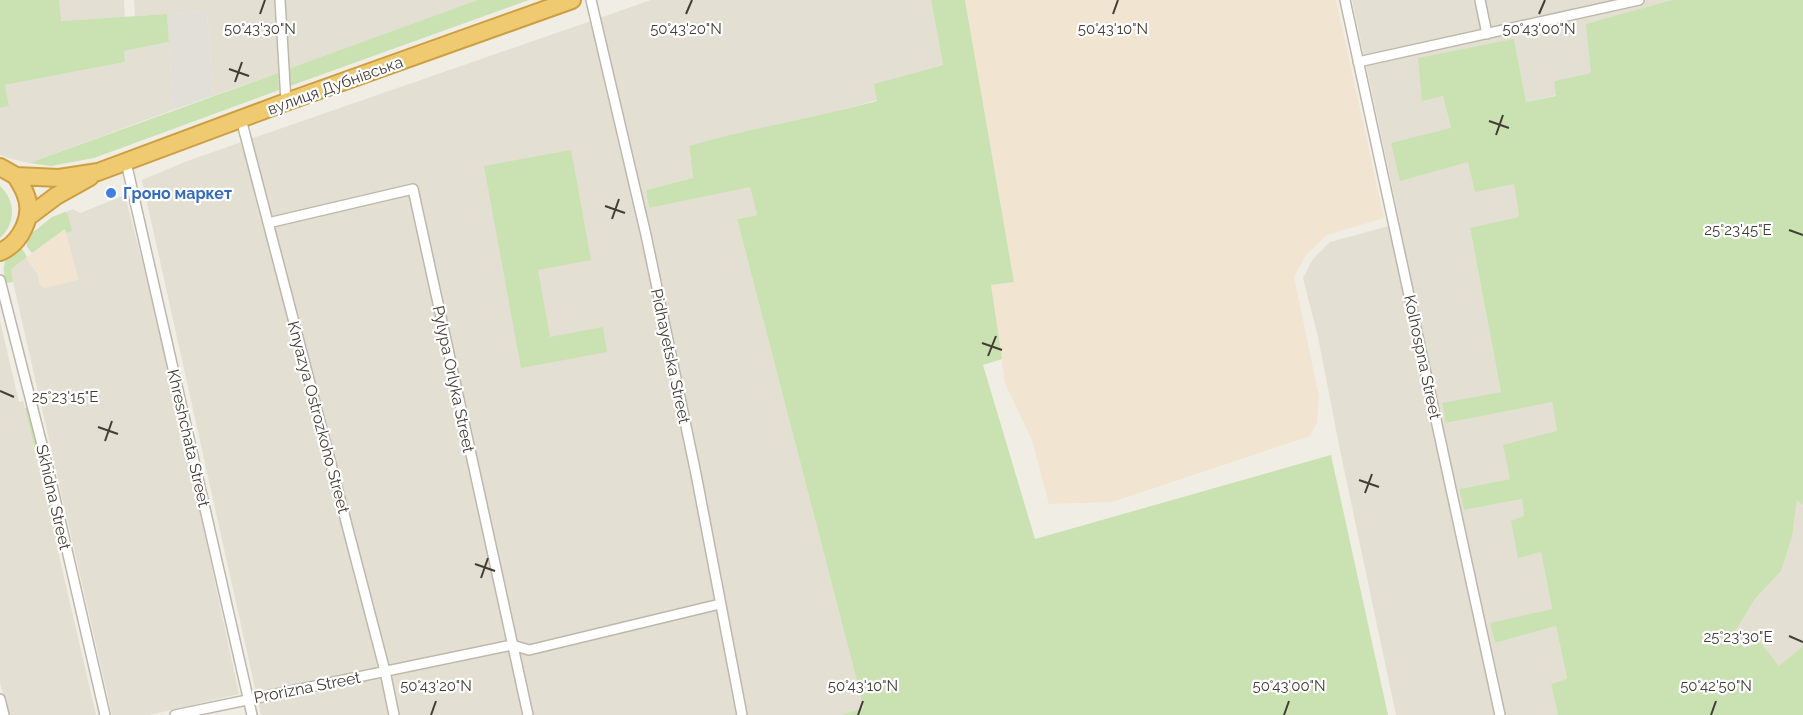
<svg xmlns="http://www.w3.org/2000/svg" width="1803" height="715" font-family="Raleway,sans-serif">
	<rect width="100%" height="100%" fill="#f0ede4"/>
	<!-- residential -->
	<path fill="#e4dfd3" d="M 59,0 L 124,0 L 125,17 L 60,21 Z
		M 134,0 L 274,0 L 278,73 L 213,96 L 207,12 L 135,16 Z
		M 285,0 L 481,0 L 288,69 Z
		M 651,0 L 931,0 L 943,65 L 875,84 L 877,100 L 834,112 L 689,147 L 693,178 L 646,190 L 649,208 L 750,186 L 757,215 L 737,219 L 864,708 L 840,715 L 261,715 L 142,180 L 190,160 Z
		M 1352,0 L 1672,0 L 1638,10 L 1591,73 L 1554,81 L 1557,95 L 1526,102 L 1514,39 L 1422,100 L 1443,96 L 1451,128 L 1468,162 L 1514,184 L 1519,217 L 1470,229 L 1501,392 L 1442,404 L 1447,423 L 1552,401 L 1557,431 L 1510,479 L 1459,489 L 1464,510 L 1522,499 L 1524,516 L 1518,557 L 1541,552 L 1552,609 L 1491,623 L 1495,643 L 1556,626 L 1567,680 L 1551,684 L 1558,715 L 1396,715 L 1340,450 L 1318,337 L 1303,278 L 1313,259 L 1330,242 L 1400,223 Z
		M 169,42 L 173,110 L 29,163 L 8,158 L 0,155 L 0,108 L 9,106 L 5,85 L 125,62 L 123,51 Z
		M 125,195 L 165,350 L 239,694 L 150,715 L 112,715 L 10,269 L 26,258 L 38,274 L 40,285 L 78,279 L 61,214 L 73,209 L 80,213 Z
		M 0,321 L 19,402 L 23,401 L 24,404 L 96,715 L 9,715 L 0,683 Z
		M 1797,498 L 1803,506 L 1803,646 L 1779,667 L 1760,642 L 1744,648 L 1733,635 L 1755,599 L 1781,571 L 1792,537 Z"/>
	<!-- commercial -->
	<path fill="#f1e5d1" d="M 965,0 L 1336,0 L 1384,218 L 1327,235 L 1306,255 L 1294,277 L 1319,397 L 1317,423 L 1310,436 L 1112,502 L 1049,504 L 1032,440 L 1005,383 L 991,285 L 1014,282 Z
		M 65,229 L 78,280 L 45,288 L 40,285 L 38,274 L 26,258 Z"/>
	<!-- industrial -->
	<path fill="#e2dfd9" d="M 207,12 L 213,96 L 173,110 L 167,14 Z"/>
	<!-- green -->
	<path fill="#cae1b1" d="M 0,0 L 59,0 L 61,21 L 167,14 L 169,42 L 124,51 L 125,62 L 5,85 L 9,106 L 0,108 Z
		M 478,0 L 529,0 L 290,86 L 288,69 Z
		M 931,0 L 965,0 L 1014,282 L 991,285 L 1002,359 L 983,365 L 1035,539 L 1331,455 L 1388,715 L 840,715 L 864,708 L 737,219 L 757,215 L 750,187 L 649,208 L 646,190 L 693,178 L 689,146 C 751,128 815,118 877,101 L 874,84 L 943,65 Z
		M 1672,0 L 1803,0 L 1803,506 L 1797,499 L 1792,537 L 1781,571 L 1755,599 L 1733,635 L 1744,648 L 1760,642 L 1779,666 L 1803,646 L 1803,715 L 1558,715 L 1551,684 L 1567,679 L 1556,626 L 1495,643 L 1490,623 L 1552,609 L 1541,552 L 1518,558 L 1511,521 L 1524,516 L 1522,499 L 1464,510 L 1459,489 L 1510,479 L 1503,445 L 1557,431 L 1552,402 L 1446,423 L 1442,403 L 1501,392 L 1470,228 L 1519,217 L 1514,184 L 1475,192 L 1468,162 L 1400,181 L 1391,143 L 1451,128 L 1443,96 L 1422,101 L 1418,58 L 1514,39 L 1526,102 L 1556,96 L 1554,81 L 1591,73 L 1586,24 Z
		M 278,73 L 279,90 L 94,158 L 51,166 L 29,163 Z
		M 571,150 L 591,260 L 538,270 L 550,337 L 603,327 L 607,352 L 521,368 L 484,166 Z
		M 0,186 C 16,201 16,223 0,238 Z
		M 65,212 L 68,215 L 72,231 L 66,233 L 65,229 L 32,253 L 27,247 L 26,238 L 52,217 Z
		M 16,247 L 23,250 L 27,257 L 11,269 L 13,282 L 6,283 C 1,264 4,261 16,247 Z
		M 25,408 L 28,408 L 62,551 L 59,552 Z"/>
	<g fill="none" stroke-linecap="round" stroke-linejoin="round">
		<defs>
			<path id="street" d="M 280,0 L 286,102
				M 591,0 L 646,235 L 696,474 L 742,715
				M 1345,0 L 1500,715
				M 1480,0 L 1487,34
				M 1358,62 L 1639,0
				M 241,119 L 385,671 L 394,715
				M 126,162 L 252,715
				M 268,223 L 413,189 L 528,715
				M 0,280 L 49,472 L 105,715
				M 0,699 L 4,715
				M 175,715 L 512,645 L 529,650 L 720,604"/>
			<path id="highway" d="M 0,167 L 16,176 L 59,178 L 98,172 L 286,102 L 572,0
				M 28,217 L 56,196 L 90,177
				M 0,252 C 21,243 35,215 25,193 C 23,187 19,182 16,176"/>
		</defs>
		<!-- street casing -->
		<use href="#street" stroke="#beb8ab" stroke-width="12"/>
		<!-- highway casing -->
		<use href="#highway" stroke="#cd9f42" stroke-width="20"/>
		<!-- street -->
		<use href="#street" stroke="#fff" stroke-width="9"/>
		<!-- highway -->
		<use href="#highway" stroke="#efca70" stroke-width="16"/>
	</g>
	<!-- ticks -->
	<path fill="none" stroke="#423d35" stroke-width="2" d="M 260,14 L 265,0M 686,14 L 692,0M 1113,14 L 1118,0M 1539,14 L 1545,0M 229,69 L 249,76M 235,82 L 242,62M 1489,121 L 1509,128M 1496,135 L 1503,115M 605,206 L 625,213M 612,219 L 619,199M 1789,230 L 1803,235M 982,343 L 1002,350M 988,356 L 996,336M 0,391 L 14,397M 98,427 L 118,434M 105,441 L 112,421M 1359,480 L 1379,487M 1365,493 L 1372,474M 475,564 L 495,571M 481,578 L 488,558M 1789,636 L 1803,642M 431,715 L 436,701M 858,715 L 863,701M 1284,715 L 1289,701M 1711,715 L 1716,701"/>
	<!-- markers -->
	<circle fill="#3f7fe0" stroke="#fff" stroke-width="2" cx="111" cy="193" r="6"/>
	<g text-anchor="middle" stroke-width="4.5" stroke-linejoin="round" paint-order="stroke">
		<!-- street labels -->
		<g font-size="16" fill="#423d35" stroke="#fff">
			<text transform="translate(335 85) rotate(-20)" y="6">вулиця Дубнівська</text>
			<text transform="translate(671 356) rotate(78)" y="6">Pidhayetska Street</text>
			<text transform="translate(1423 357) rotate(78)" y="6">Kolhospna Street</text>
			<text transform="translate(454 379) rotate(78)" y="6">Pylypa Orlyka Street</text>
			<text transform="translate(319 417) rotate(75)" y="6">Knyazya Ostrozkoho Street</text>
			<text transform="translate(189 438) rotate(77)" y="6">Khreshchata Street</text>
			<text transform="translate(54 497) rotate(77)" y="6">Skhidna Street</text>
			<text transform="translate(307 687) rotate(-11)" y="6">Prorizna Street</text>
		</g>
		<!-- shop labels -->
		<g font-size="16" font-weight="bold" fill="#366cbe" stroke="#fff" text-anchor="start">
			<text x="123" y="199">Гроно маркет</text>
		</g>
	</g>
	<g font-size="15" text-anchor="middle" fill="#423d35" stroke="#fff" stroke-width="4.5" stroke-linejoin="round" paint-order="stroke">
		<text x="260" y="34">50°43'30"N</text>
		<text x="686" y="34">50°43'20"N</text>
		<text x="1113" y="34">50°43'10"N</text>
		<text x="1539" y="34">50°43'00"N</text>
		<text x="1738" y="235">25°23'45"E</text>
		<text x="65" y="402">25°23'15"E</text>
		<text x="1738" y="642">25°23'30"E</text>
		<text x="436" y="691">50°43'20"N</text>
		<text x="863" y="691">50°43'10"N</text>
		<text x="1289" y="691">50°43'00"N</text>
		<text x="1716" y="691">50°42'50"N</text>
	</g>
</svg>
